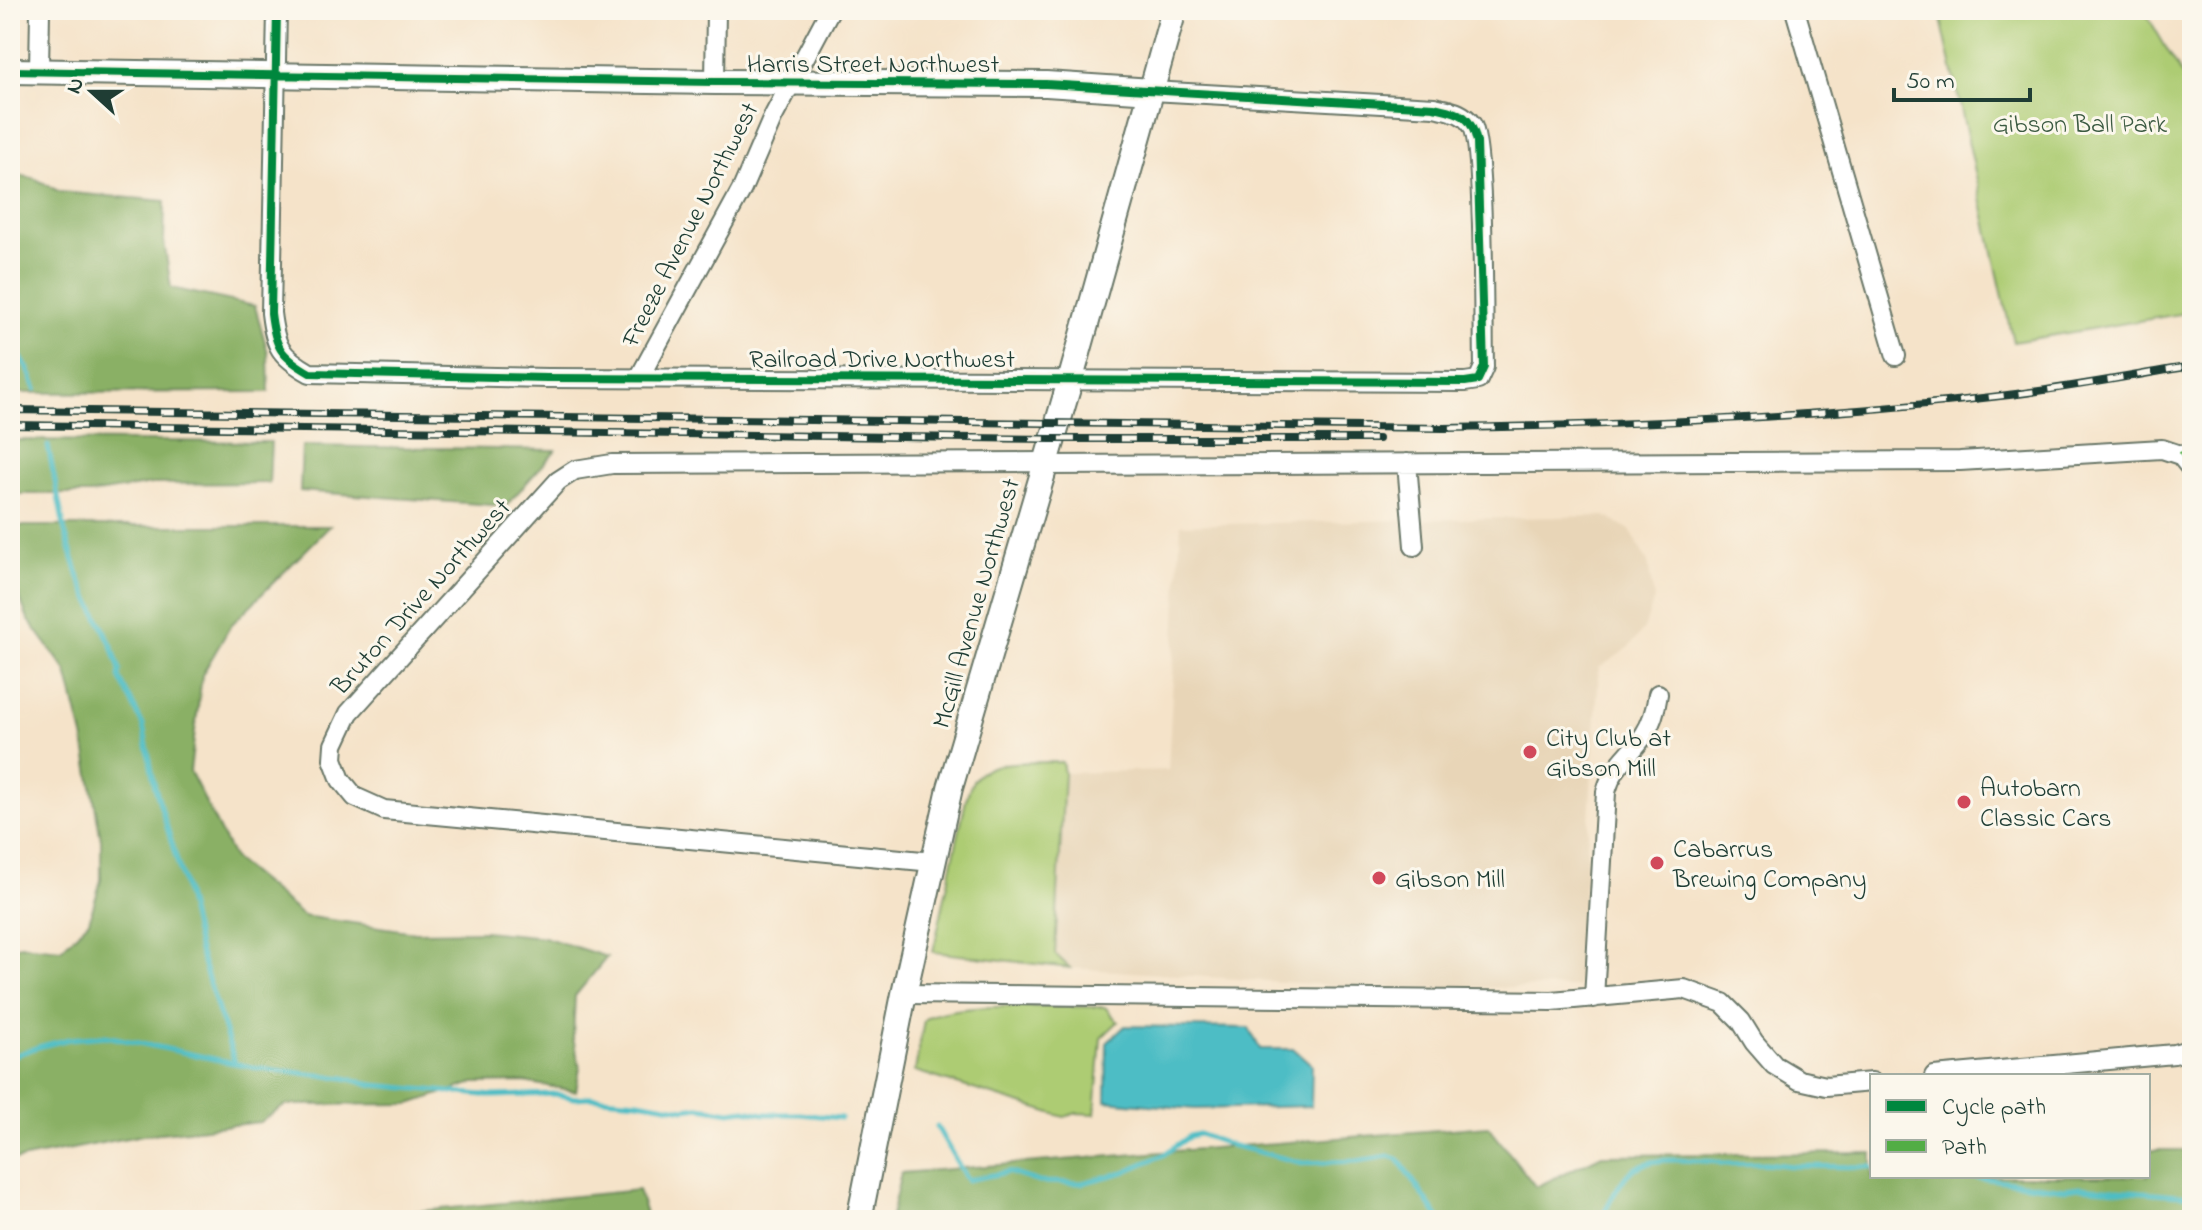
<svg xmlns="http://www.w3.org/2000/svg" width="2202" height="1230" font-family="'Indie Flower',sans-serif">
	<rect width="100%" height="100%" fill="#fbf7ec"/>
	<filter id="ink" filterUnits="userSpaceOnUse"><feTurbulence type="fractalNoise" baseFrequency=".0125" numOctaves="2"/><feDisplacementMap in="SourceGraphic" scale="16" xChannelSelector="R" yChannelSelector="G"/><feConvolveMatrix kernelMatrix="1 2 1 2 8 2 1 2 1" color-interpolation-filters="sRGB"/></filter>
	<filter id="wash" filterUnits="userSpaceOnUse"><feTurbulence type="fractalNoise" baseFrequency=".006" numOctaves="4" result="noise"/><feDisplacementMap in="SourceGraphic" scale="32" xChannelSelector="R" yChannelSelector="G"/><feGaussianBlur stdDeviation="1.8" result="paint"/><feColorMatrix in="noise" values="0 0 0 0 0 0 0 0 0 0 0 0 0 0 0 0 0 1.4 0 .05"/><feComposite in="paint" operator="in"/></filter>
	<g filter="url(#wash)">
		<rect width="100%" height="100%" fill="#f5e3c9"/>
		<!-- built -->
		<path fill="#e8d5b7" d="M 1605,516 L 1630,530 L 1648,563 L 1654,599 L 1644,629 L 1627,649 L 1599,668 L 1578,987 L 1376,988 L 1070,968 L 1055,954 L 1064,773 L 1168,770 L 1181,525 Z"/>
		<!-- green -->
		<path fill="#adcc73" stroke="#668454" stroke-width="2" d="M 1939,10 L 2144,10 L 2192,92 L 2192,312 L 2013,342 Z
			M 1062,762 L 1064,773 L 1055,954 L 1070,968 L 933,952 L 966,800 C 968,794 970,786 973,781 C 989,756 1036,764 1062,762 Z
			M 1105,1007 L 1118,1022 L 1101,1038 L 1095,1114 L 1077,1113 L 1064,1117 L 915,1071 L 924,1020 C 943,1001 1072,1007 1105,1007 Z"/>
		<!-- forest -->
		<path fill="#8ab065" stroke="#54764c" stroke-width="2" d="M 10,173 L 36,179 L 60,192 L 165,201 L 164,241 L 171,288 L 255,306 L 268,353 L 269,392 L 10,393 Z
			M 10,440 L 271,442 L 269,483 L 152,484 L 91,494 L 10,494 Z
			M 302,446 L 556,450 L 506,506 L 300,491 Z
			M 10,526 L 330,526 L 231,625 L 202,675 L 190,771 L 234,859 L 303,916 L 415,932 L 484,931 L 544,937 L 607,957 L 575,996 L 573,1038 L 580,1067 L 576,1091 L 524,1082 L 474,1083 L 410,1104 L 286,1105 L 260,1122 L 143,1135 L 10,1161 L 10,947 L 21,945 L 61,949 L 89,921 L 101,880 L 101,840 L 84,740 L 67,672 L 28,619 L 10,574 Z
			M 1488,1126 L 1536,1187 L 1602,1155 L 1872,1153 L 1872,1176 L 2148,1176 L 2148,1150 L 2192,1150 L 2192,1220 L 890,1220 L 901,1173 Z
			M 638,1190 L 648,1220 L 327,1220 Z"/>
		<!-- water -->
		<path fill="#4ebdc5" stroke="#367d7c" stroke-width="2" d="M 1125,1026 L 1249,1028 L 1260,1049 L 1294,1049 L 1312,1065 L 1311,1106 L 1195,1109 L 1106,1101 L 1107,1043 Z"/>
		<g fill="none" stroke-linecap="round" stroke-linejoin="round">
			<!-- stream -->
			<path stroke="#4ebdc5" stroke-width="5" d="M 10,340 L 28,369 L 36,389
				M 48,446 L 65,532 L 79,578 L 112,646 L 120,670 L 119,677 L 143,725 L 155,787 L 183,881 L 199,951 L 235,1063
				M 10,1057 L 38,1047 L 69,1039 L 106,1036 L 257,1068 L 345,1078 L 374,1085 L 494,1096 L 555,1094 L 575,1098 L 590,1097 L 638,1101 L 685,1109 L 700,1107 L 730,1112 L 745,1110 L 764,1114 L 800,1114 L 841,1118
				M 937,1127 L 967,1180 L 1008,1172 L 1039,1182 L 1082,1183 L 1124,1172 L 1163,1155 L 1190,1136 L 1199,1134 L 1230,1145 L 1303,1163 L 1357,1161 L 1389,1156 L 1398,1159 L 1440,1220
				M 1965,1176 L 2065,1189 L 2080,1187 L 2192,1196
				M 1600,1220 C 1606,1209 1621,1179 1630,1172 C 1652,1154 1691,1161 1717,1162 L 1723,1164 L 1766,1163 L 1793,1166 L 1872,1167"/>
		</g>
	</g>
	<g filter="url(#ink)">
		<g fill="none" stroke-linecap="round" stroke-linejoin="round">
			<defs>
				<path id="minor" d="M 277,10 L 271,313 C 275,347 280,356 310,373 L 547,378 L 1465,382 L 1478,380 L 1484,367 C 1483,330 1485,146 1472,125 C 1462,111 1450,111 1434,107 L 1152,91
					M 1795,10 L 1896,356
					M 39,71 L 40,10
					M 715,82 L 716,10
					M 639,378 L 742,189 L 773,117 L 830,10
					M 1407,463 L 1414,546
					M 1044,465 L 1960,461 L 2162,449 L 2180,455 L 2192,470
					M 933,862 L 384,810 L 355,797 L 341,780 L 333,759 L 334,745 L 349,713 L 558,481 L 575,470 L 612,464 L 1045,462
					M 904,994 L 1552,1001 L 1684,989 L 1723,1003 L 1741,1021 L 1754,1042 L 1774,1065 L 1799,1080 L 1826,1086 L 1872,1082
					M 1594,998 L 1606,792 C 1613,765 1629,757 1644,735 C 1652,723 1656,708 1658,694
					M 1934,1076 L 2174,1054 L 2192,1049"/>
				<path id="tertiary" d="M 10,71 L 715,82 L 1046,84 L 1152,91
					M 859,1220 L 904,994 L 950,788 L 1071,378 L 1174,10"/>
			</defs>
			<!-- minor casing -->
			<use href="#minor" stroke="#6a7768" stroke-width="22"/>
			<!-- tertiary casing -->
			<use href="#tertiary" stroke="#6a7768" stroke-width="28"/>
			<!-- minor -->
			<use href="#minor" stroke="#fff" stroke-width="18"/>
			<!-- tertiary -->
			<use href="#tertiary" stroke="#fff" stroke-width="24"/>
			<defs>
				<path id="rail" d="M 10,410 L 1444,428 C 1630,425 1815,418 2000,396 C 2064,389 2128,376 2192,366
					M 10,425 L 1052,439 L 1378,439"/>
			</defs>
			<!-- rail casing -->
			<use href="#rail" stroke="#1f3d34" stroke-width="8"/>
			<!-- rail -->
			<use href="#rail" stroke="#fbf7ec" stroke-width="5" stroke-dasharray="15" stroke-linecap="butt"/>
			<!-- quiet -->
			<path stroke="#52ad45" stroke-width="6" stroke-dasharray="12 6" stroke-linecap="butt" d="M 2180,455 L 2192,450"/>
			<defs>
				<path id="cycleway" d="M 10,71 L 715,82 L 1046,84 L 1434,107 C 1460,113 1471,114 1477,142 L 1484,367 L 1478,380 L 1465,382 L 547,378 L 310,373 C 280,356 275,347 271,313 L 277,10"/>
			</defs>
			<!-- cycleway casing -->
			<use href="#cycleway" stroke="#fbf7ec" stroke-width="13"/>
			<!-- cycleway -->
			<use href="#cycleway" stroke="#00873e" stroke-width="8"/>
		</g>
	</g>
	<!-- markers -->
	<g fill="#d1495b" stroke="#fbf7ec" stroke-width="3">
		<circle cx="1530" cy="752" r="8"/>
		<circle cx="1964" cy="802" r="8"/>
		<circle cx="1657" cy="863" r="8"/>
		<circle cx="1379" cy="878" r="8"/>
	</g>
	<g text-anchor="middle" stroke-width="6" stroke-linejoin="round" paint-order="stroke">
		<!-- street labels -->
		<g font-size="26" fill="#1f3d34" stroke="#fbf7ec">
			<text x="873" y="72">Harris Street Northwest</text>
			<text transform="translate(689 224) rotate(-63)" y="9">Freeze Avenue Northwest</text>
			<text x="882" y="367">Railroad Drive Northwest</text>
			<text transform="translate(420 596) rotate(-48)" y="9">Bruton Drive Northwest</text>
			<text transform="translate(975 603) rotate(-74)" y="9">McGill Avenue Northwest</text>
		</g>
		<!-- park labels -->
		<g font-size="26" fill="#3b5a41" stroke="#fbf7ec">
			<text x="2080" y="132">Gibson Ball Park</text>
		</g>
		<!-- poi labels -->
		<g font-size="26" fill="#1f3d34" stroke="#fbf7ec" text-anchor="start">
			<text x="1546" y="746">City Club at<tspan x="1546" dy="30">Gibson Mill</tspan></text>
			<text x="1980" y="796">Autobarn<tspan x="1980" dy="30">Classic Cars</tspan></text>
			<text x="1673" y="857">Cabarrus<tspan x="1673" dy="30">Brewing Company</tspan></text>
			<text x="1395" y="887">Gibson Mill</text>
		</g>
	</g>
	<!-- margin -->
	<rect width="2202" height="1230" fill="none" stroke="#fbf7ec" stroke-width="40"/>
	<!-- legend -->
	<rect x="1870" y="1074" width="280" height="104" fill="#fbf7ec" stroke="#a3ada2" stroke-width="2"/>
	<rect x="1886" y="1100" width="40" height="12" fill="#00873e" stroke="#a3ada2" stroke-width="2"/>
	<text x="1942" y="1114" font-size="24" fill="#1f3d34">Cycle path</text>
	<rect x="1886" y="1140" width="40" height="12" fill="#52ad45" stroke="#a3ada2" stroke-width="2"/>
	<text x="1942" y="1154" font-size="24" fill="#1f3d34">Path</text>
	<!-- north arrow -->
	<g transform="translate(92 92) rotate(291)" stroke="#fbf7ec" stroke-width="6" paint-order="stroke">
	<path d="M0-6L14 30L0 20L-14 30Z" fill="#1f3d34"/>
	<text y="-12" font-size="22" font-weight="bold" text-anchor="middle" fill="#1f3d34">N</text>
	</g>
	<!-- scale -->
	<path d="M1894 88v12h136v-12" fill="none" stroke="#1f3d34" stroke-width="4"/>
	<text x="1906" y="88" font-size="24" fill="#1f3d34" stroke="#fbf7ec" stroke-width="6" paint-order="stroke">50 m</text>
</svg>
